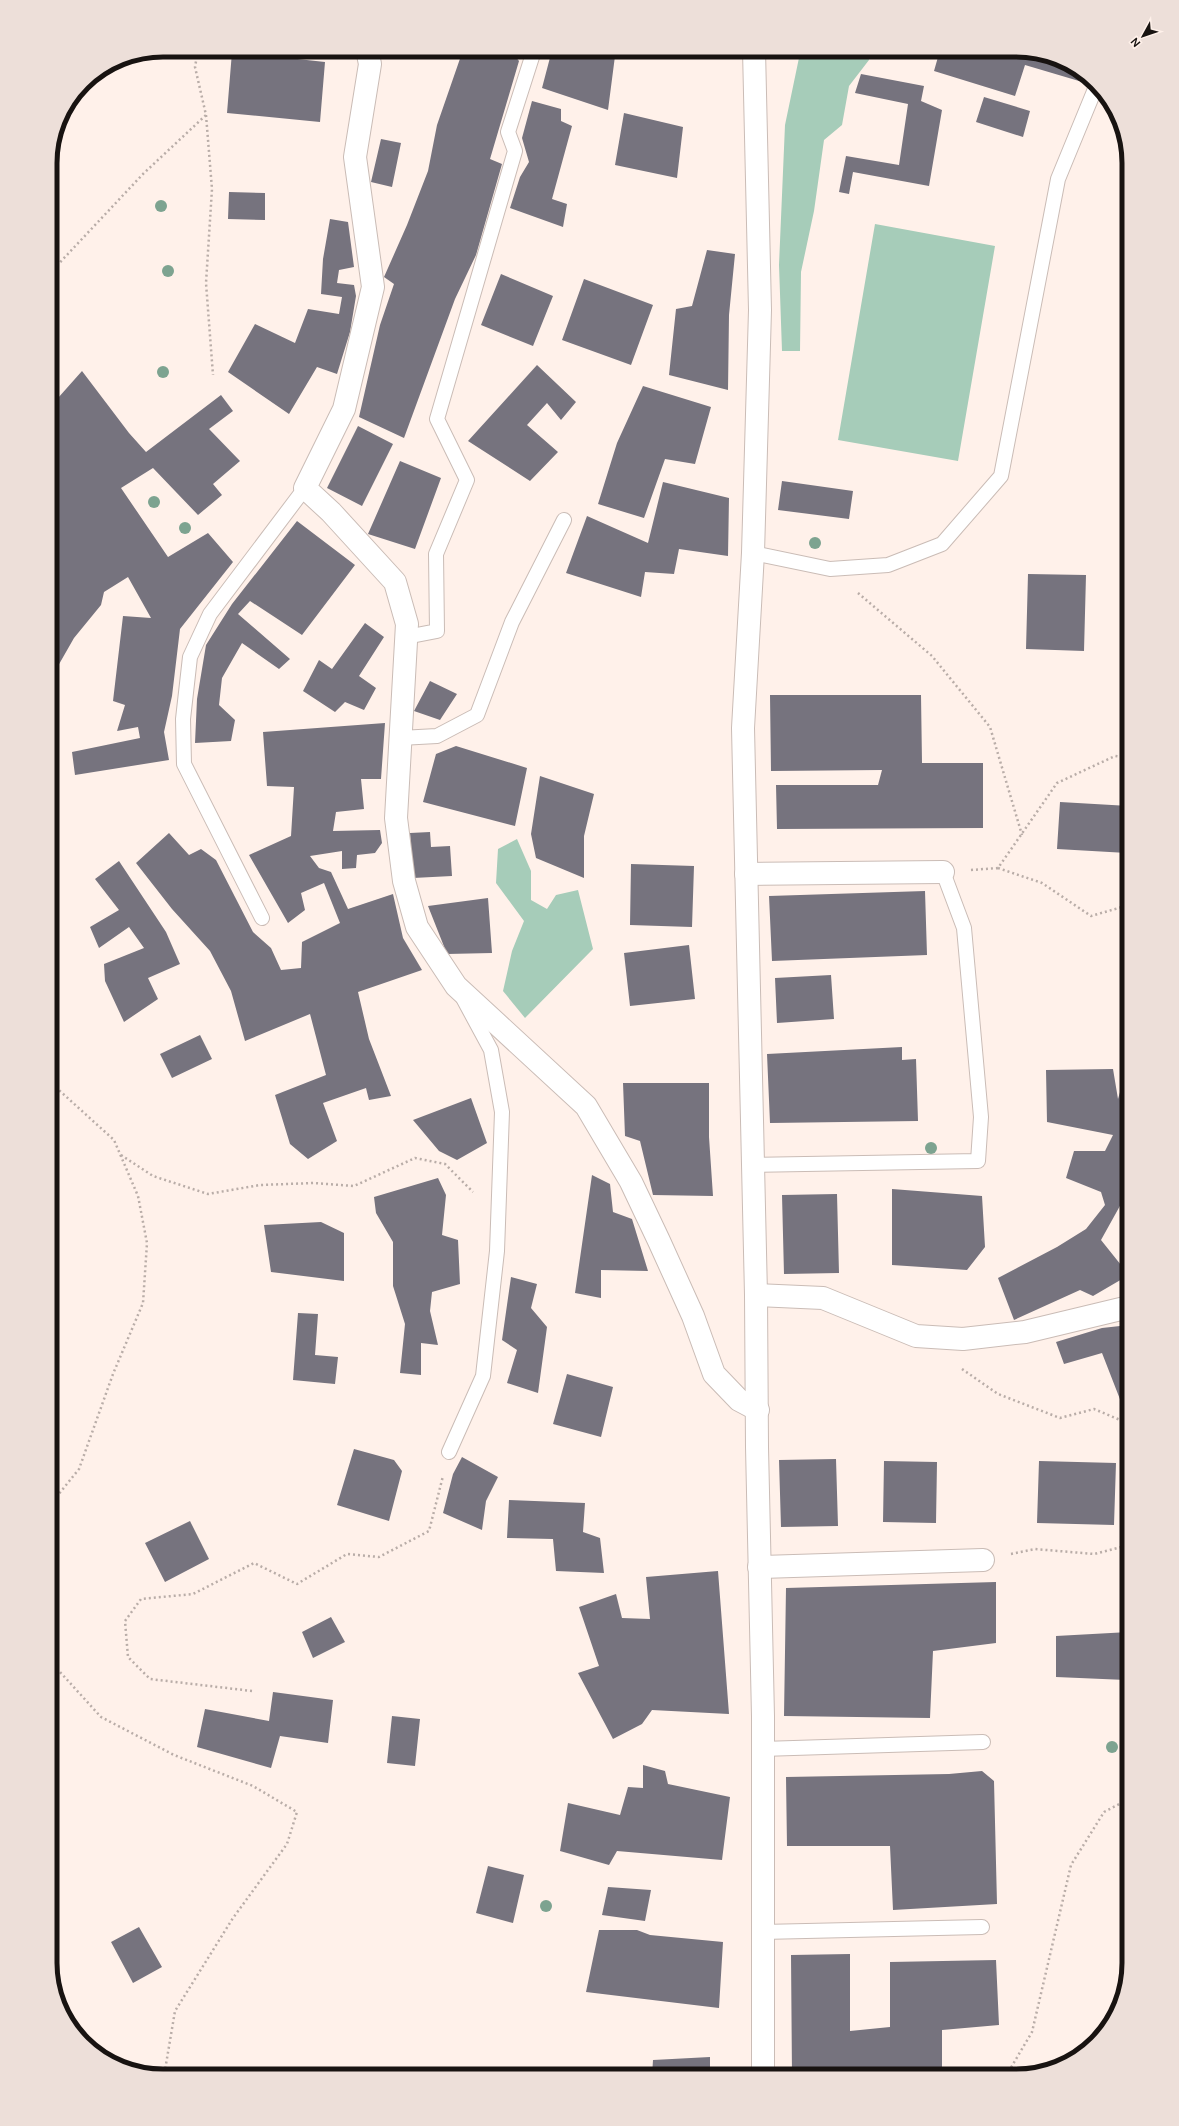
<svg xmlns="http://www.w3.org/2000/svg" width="1179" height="2126" font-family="'DM Sans',sans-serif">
	<rect width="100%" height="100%" fill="#fff1ea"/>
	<!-- green -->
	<path fill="#a6ccb9" d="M 798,50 L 867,50 L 869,60 L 849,86 L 842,125 L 824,140 L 814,211 L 801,272 L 800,351 L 782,351 L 779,265 L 785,125 L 800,53 Z
		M 875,224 L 995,246 L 958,461 L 838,440 Z
		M 517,839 L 531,871 L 531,900 L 547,909 L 556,895 L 578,890 L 593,949 L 525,1018 L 503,991 L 512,951 L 524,921 L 496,883 L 498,849 Z"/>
	<!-- building -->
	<path fill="#76737e" d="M 463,50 L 510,50 L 519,61 L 490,159 L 502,164 L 476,255 L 455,299 L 404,438 L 359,417 L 380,325 L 394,284 L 384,277 L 407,225 L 428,171 L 437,125 Z
		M 552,50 L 595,50 L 615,56 L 608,110 L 542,88 Z
		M 940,50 L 1023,50 L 1079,69 L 1081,72 L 1079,81 L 1025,65 L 1015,96 L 934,71 Z
		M 232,52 L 325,62 L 320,122 L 227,113 Z
		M 861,74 L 924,86 L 921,101 L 942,110 L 929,186 L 853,172 L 849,194 L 839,192 L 846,156 L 899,165 L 908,104 L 855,93 Z
		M 984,97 L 1030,111 L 1023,137 L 976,122 Z
		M 532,101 L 561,109 L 561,121 L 572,126 L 552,199 L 567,204 L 563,227 L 510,208 L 520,177 L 529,162 L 522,138 Z
		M 624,113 L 683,127 L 677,178 L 615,165 Z
		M 381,139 L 401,143 L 392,187 L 371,182 Z
		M 229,192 L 265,193 L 265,220 L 228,219 Z
		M 330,219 L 348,222 L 354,267 L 339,270 L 337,283 L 354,285 L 356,296 L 350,332 L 337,374 L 317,367 L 289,414 L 228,372 L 255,324 L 295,343 L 308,309 L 339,314 L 342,297 L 321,294 L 323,259 Z
		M 707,250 L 735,254 L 729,315 L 728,390 L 669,375 L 676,309 L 692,306 Z
		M 501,274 L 553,296 L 533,346 L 481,325 Z
		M 584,279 L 653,305 L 631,365 L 562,340 Z
		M 537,365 L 576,402 L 561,420 L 547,403 L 527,425 L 558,452 L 530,481 L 468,441 Z
		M 82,371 L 129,433 L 146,452 L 221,395 L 233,411 L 209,429 L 240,461 L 213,484 L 222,495 L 198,515 L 153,468 L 121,488 L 168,557 L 208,533 L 233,562 L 180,629 L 172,696 L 164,732 L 169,760 L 75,775 L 72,752 L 140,738 L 138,727 L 117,731 L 125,705 L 113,701 L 123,616 L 151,618 L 128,577 L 104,592 L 101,605 L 74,638 L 50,680 L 50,505 L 58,500 L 50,490 L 50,407 Z
		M 643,386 L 711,407 L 695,464 L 665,459 L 644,518 L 598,504 L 617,443 Z
		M 358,426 L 393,444 L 362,506 L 327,488 Z
		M 400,461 L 441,478 L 415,549 L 368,534 Z
		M 782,481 L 853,491 L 849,519 L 778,510 Z
		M 663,482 L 729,498 L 728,556 L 679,549 L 674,574 L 645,572 L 641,597 L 566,573 L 587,516 L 648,543 Z
		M 297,521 L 355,565 L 302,635 L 250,601 L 238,614 L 290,659 L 279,669 L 242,643 L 222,678 L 219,705 L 235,720 L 231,741 L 195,743 L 197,699 L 206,645 L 232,604 Z
		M 1028,574 L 1086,575 L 1084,651 L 1026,649 Z
		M 365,623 L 384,637 L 359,676 L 376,688 L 364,710 L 345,702 L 335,712 L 303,691 L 319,660 L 332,669 Z
		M 430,681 L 457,694 L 440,720 L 414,711 Z
		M 770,695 L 921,695 L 922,763 L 983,763 L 983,828 L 777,829 L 776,785 L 878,785 L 882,770 L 771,771 Z
		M 385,723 L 381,779 L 361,779 L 364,809 L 336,812 L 333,831 L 380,830 L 382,843 L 375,853 L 357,855 L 356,868 L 342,869 L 342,851 L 310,856 L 319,868 L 331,872 L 348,909 L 393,894 L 403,938 L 422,970 L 358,992 L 369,1039 L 391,1096 L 369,1100 L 366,1088 L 323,1103 L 337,1141 L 308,1159 L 290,1144 L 275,1095 L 326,1075 L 310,1014 L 245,1041 L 231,991 L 210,951 L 172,909 L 136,863 L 169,833 L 189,855 L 201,849 L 216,860 L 253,932 L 271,948 L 281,970 L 301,968 L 302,942 L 340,923 L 324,883 L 301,893 L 305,910 L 288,923 L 249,855 L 291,836 L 294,787 L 267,786 L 263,732 Z
		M 456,746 L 527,768 L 515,826 L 423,802 L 436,754 Z
		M 540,776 L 594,794 L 584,836 L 584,878 L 536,858 L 531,834 Z
		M 1060,802 L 1129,806 L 1127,853 L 1057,849 Z
		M 430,832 L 431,847 L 450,846 L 452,876 L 413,878 L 410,833 Z
		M 119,861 L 166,932 L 180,964 L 148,978 L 158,999 L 124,1022 L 105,981 L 104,964 L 144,948 L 129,927 L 99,948 L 90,927 L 119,910 L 95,879 Z
		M 631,864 L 694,866 L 692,927 L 630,925 Z
		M 925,891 L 927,955 L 772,961 L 769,896 Z
		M 488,898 L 492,953 L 447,954 L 428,906 Z
		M 689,945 L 695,999 L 630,1006 L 624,953 Z
		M 831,975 L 834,1019 L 777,1023 L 775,978 Z
		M 200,1035 L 212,1059 L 172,1078 L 160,1054 Z
		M 902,1047 L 902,1060 L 916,1059 L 918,1121 L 770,1123 L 767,1054 Z
		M 1129,1061 L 1129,1099 L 1123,1123 L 1129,1126 L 1129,1195 L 1126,1195 L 1101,1240 L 1129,1275 L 1093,1296 L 1080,1290 L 1014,1320 L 998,1278 L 1057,1247 L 1086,1229 L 1105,1205 L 1101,1192 L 1066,1178 L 1074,1151 L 1105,1151 L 1113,1135 L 1047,1122 L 1046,1070 L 1113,1069 L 1118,1099 Z
		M 623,1083 L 709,1083 L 709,1137 L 713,1196 L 653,1195 L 640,1141 L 625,1136 Z
		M 471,1098 L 487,1143 L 457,1160 L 439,1151 L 413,1120 Z
		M 592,1175 L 610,1184 L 613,1212 L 632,1219 L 648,1271 L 601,1270 L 601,1298 L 575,1293 Z
		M 438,1178 L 446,1195 L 442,1235 L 458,1240 L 460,1284 L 432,1292 L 430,1311 L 438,1345 L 421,1343 L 421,1375 L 400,1373 L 405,1324 L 393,1286 L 393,1242 L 376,1213 L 374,1197 Z
		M 892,1189 L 982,1196 L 985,1247 L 967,1270 L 892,1265 Z
		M 837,1194 L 839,1273 L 784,1274 L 782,1195 Z
		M 321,1222 L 344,1233 L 344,1281 L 271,1272 L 264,1225 Z
		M 511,1277 L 537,1284 L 531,1308 L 547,1327 L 538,1393 L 507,1383 L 517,1350 L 502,1340 Z
		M 298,1313 L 318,1314 L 315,1355 L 338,1357 L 335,1384 L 293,1380 Z
		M 1129,1325 L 1129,1404 L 1123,1407 L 1102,1353 L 1064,1364 L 1056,1342 L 1102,1328 Z
		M 567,1374 L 613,1387 L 601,1437 L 553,1424 Z
		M 354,1449 L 394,1460 L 402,1471 L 389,1521 L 337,1505 Z
		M 462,1457 L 498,1477 L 486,1501 L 482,1530 L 443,1513 L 453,1474 Z
		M 836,1459 L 838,1526 L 781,1527 L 779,1460 Z
		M 884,1461 L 937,1462 L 936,1523 L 883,1522 Z
		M 1039,1461 L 1116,1463 L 1114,1525 L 1037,1523 Z
		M 509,1500 L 585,1503 L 583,1532 L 600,1538 L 604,1573 L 556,1571 L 553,1539 L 507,1538 Z
		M 190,1521 L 209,1559 L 165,1582 L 145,1543 Z
		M 718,1571 L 729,1714 L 652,1710 L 642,1724 L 613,1739 L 578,1673 L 599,1666 L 579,1607 L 616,1594 L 622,1618 L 650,1619 L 646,1577 Z
		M 996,1582 L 996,1643 L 933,1651 L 930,1718 L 784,1716 L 786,1588 Z
		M 331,1617 L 345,1642 L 313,1658 L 302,1632 Z
		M 1129,1632 L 1126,1680 L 1056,1677 L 1056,1636 Z
		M 273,1692 L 333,1700 L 328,1743 L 280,1736 L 271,1768 L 197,1747 L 205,1709 L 269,1721 Z
		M 392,1716 L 420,1719 L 415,1766 L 387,1763 Z
		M 643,1765 L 665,1771 L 668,1784 L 730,1797 L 722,1860 L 617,1851 L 609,1865 L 560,1851 L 568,1803 L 620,1815 L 628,1787 L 643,1788 Z
		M 982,1771 L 994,1781 L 997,1904 L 893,1910 L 890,1846 L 787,1846 L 786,1777 L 949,1774 Z
		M 488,1866 L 524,1875 L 513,1923 L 476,1913 Z
		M 608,1887 L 651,1890 L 645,1921 L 602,1915 Z
		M 139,1927 L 162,1967 L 133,1983 L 111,1942 Z
		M 599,1930 L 637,1930 L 650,1935 L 723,1942 L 719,2008 L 586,1992 Z
		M 850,1954 L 850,2031 L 890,2027 L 890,1962 L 996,1960 L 999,2025 L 942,2030 L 942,2076 L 792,2076 L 791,1955 Z
		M 710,2057 L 710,2076 L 652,2076 L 653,2060 Z
		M 1041,2068 L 1054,2068 L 1041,2071 Z"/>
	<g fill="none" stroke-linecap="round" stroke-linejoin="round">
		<defs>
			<path id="service" d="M 753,553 L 830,569 L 888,565 L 942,544 L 1001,476 L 1058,179 L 1095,89
				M 406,637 L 437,631 L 436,554 L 467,480 L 437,419 L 515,151 L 508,132 L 532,57 L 526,50
				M 400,738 L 437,736 L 477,715 L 512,622 L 564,520
				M 262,918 L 184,764 L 183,719 L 190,657 L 210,614 L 305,488
				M 753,1165 L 978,1161 L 981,1117 L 964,928 L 943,872
				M 449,1452 L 483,1376 L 497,1251 L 502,1112 L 491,1050 L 464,1000
				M 762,1749 L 983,1742
				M 762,1932 L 982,1927"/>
			<path id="minor" d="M 367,50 L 370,64 L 355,157 L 373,287 L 344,409 L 305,488 L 331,512 L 395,582 L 407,624 L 396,818 L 404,881 L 417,927 L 456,986 L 586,1106 L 631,1182 L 659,1241 L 693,1316 L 714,1374 L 739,1400 L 758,1410
				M 746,874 L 943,872
				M 756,1295 L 823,1298 L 916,1336 L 963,1339 L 1025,1332 L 1129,1307
				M 759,1567 L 983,1560"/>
			<path id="tertiary" d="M 754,50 L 760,310 L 753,553 L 743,728 L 756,1295 L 757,1447 L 763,1716 L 763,2076"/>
		</defs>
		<!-- service casing -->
		<use href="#service" stroke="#cabcb6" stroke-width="16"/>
		<!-- minor casing -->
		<use href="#minor" stroke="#cabcb6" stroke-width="24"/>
		<!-- tertiary casing -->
		<use href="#tertiary" stroke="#cabcb6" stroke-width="24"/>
		<!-- path -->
		<path stroke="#b9ada8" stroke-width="2.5" stroke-dasharray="2 3" stroke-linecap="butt" d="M 206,115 L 212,189 L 206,283 L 213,375
			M 50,273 L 143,174 L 206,115 L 195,67 L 198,50
			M 858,593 L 932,656 L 990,727 L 1022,835
			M 998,868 L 1042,883 L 1091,916 L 1129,905
			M 971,870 L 998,868 L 1057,783 L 1115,756 L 1129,758
			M 121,1155 L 153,1176 L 208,1194 L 260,1185 L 314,1183 L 354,1186 L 415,1158 L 445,1164 L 473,1192
			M 962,1369 L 998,1394 L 1060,1418 L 1094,1409 L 1125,1422 L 1129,1432
			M 50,1505 L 79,1469 L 113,1374 L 143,1303 L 147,1243 L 138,1196 L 114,1140 L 50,1082
			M 1011,1554 L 1035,1549 L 1094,1554 L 1129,1545
			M 50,1661 L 101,1717 L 174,1755 L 253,1786 L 297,1812 L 287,1844 L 233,1918 L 175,2011 L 164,2076
			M 252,1691 L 150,1679 L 128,1657 L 125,1621 L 141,1599 L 193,1594 L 254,1563 L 297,1584 L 347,1554 L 379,1557 L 429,1531 L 443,1476
			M 1006,2076 L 1032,2032 L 1071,1865 L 1104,1812 L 1129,1799"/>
		<!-- service -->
		<use href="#service" stroke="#fff" stroke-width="14"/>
		<!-- minor -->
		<use href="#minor" stroke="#fff" stroke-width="22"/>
		<!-- tertiary -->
		<use href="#tertiary" stroke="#fff" stroke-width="22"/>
	</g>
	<!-- trees -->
	<g fill="#7da390">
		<circle cx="161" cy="206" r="6"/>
		<circle cx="168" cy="271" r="6"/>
		<circle cx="163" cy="372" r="6"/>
		<circle cx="154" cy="502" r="6"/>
		<circle cx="185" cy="528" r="6"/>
		<circle cx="815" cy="543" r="6"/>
		<circle cx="931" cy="1148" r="6"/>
		<circle cx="1112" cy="1747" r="6"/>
		<circle cx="546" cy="1906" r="6"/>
	</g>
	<!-- crop -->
	<path d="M0 0H1179V2126H0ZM163 57H1016A106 106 0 0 1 1122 163V1963A106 106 0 0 1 1016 2069H163A106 106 0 0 1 57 1963V163A106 106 0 0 1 163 57Z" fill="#eddfd9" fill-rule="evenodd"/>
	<path fill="none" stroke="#181311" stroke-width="5" d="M163 57H1016A106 106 0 0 1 1122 163V1963A106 106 0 0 1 1016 2069H163A106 106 0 0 1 57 1963V163A106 106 0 0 1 163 57Z"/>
	<!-- north arrow -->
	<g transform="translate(1143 36) rotate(230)" stroke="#fff1ea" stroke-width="3" paint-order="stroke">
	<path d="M0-3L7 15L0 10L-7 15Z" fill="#181311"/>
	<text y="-6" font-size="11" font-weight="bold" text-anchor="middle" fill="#181311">N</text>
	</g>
</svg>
